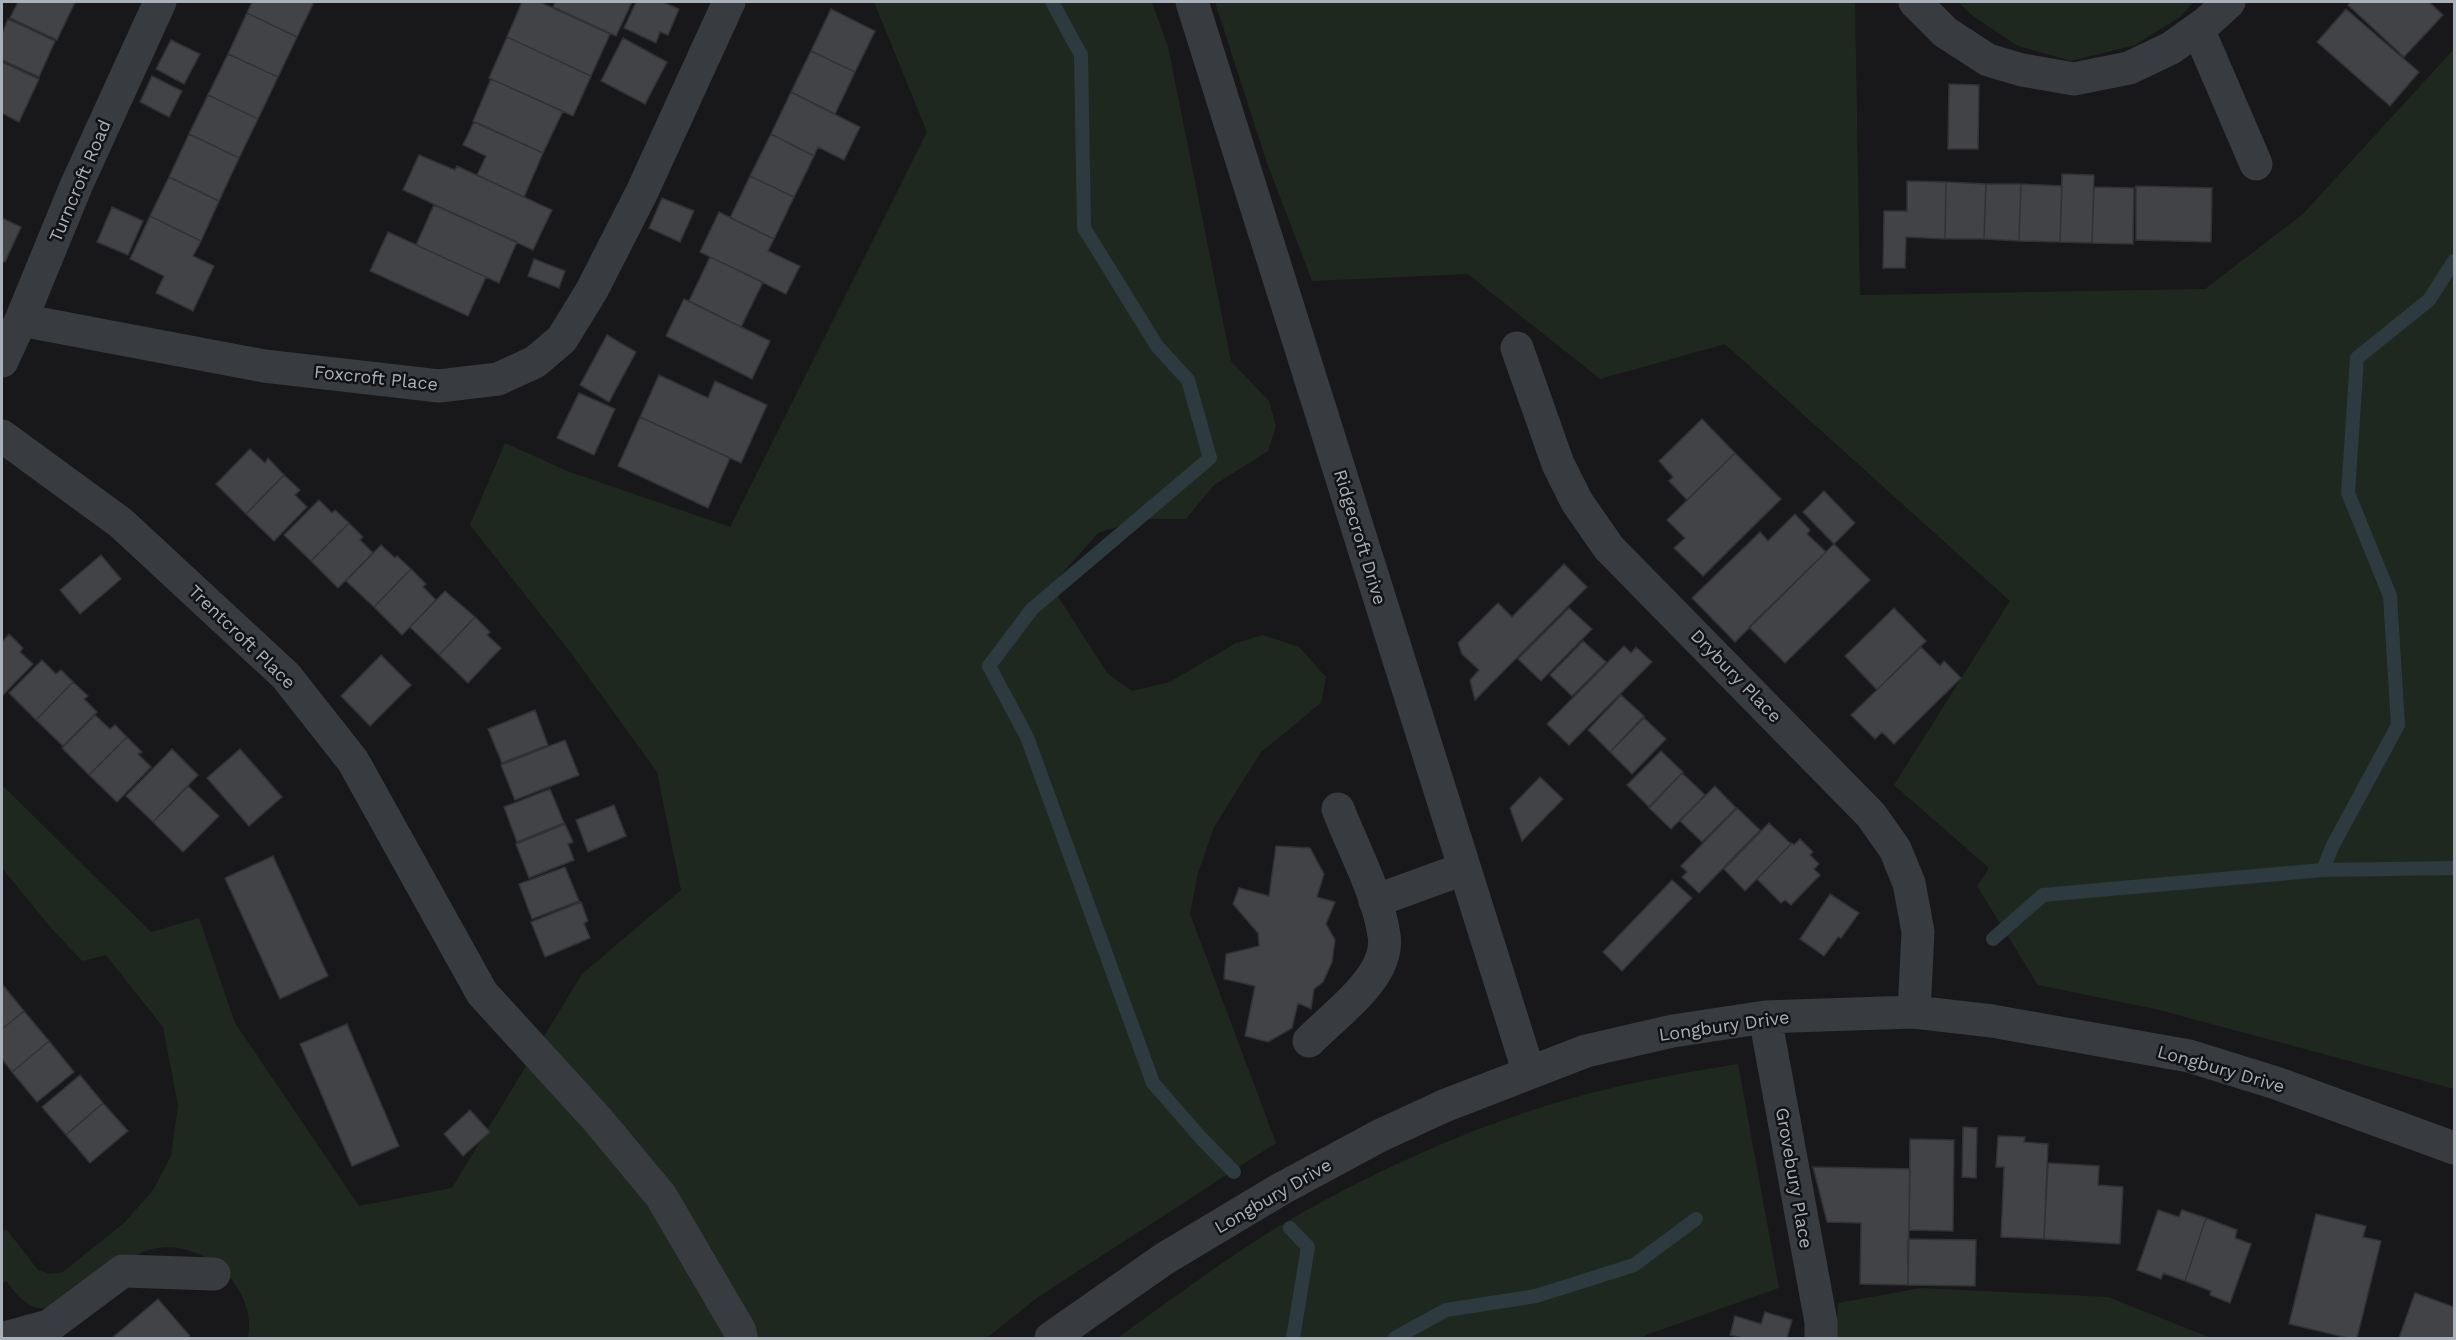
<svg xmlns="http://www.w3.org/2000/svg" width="2456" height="1340" font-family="'Work Sans',sans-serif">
	<rect width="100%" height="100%" fill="#18181a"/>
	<!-- green -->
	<path fill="#1f281f" d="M 874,2 L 1152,2 L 1168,47 L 1231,361 L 1269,401 L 1276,426 L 1268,451 L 1214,485 L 1186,519 L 1141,519 L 1098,533 L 1061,575 L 1055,592 L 1108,674 L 1132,691 L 1170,682 L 1236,643 L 1263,635 L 1299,647 L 1326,677 L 1321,703 L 1261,752 L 1214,827 L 1198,873 L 1190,914 L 1276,1143 L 1038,1297 L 987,1338 L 248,1338 C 252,1314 244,1294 228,1275 C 218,1263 206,1256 190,1251 C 126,1230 93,1307 41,1308 C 26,1308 15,1292 6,1281 L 2,1284 L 2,1231 L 7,1230 L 38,1270 L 50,1274 L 63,1272 L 125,1222 L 153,1190 L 171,1156 L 178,1105 L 163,1027 L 106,955 L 82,961 L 52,929 L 2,868 L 2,785 L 151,932 L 199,918 L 235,1023 L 359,1206 L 452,1188 L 582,974 L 681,890 L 657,772 L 571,653 L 470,525 L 505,443 L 567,471 L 730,527 L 927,132 Z
		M 1215,2 L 1855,2 L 1860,295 L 2205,289 L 2303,214 L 2454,49 L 2454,1089 L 2155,1009 L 2038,985 L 1977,886 L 1989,868 L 1894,785 L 2010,601 L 1725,344 L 1600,379 L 1468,274 L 1312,281 L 1267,163 Z
		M 1958,2 L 2194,2 L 2180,17 L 2135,45 L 2071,61 L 2018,46 L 1973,16 Z
		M 1738,1064 L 1779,1288 L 1646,1335 L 1644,1338 L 1117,1338 C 1178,1295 1239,1248 1305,1211 C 1397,1160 1493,1118 1595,1092 C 1642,1080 1690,1072 1738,1064 Z
		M 1921,1288 L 2108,1297 L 2211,1338 L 1836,1338 L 1838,1303 Z"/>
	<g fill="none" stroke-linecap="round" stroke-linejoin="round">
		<!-- stream -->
		<path stroke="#2d3a3f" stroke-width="14" d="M 1052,2 L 1081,55 L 1084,228 L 1157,346 L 1188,380 L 1210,458 L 1032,609 L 989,666 L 1027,737 L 1153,1083 L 1201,1138 L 1234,1172
			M 2323,870 L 2332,847 L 2398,725 L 2390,596 L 2348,493 L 2357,358 L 2429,300 L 2454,261
			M 1993,939 L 2043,895 L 2323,870 L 2454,868
			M 1290,1228 L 1308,1247 L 1293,1338
			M 1395,1338 L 1446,1310 L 1536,1296 L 1634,1265 L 1696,1219"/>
	</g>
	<!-- building -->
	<path fill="#424347" stroke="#313236" stroke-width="1.5" d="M 18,2 L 75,2 L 57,40 L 10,18 Z
		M 252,2 L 314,2 L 297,37 L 247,13 Z
		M 522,2 L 540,2 L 610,34 L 591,76 L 507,37 Z
		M 555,2 L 632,2 L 616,36 L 553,7 Z
		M 636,2 L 663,2 L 679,9 L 668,35 L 660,32 L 656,43 L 624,28 Z
		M 2351,2 L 2429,2 L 2443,15 L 2404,57 L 2348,5 Z
		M 831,9 L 875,31 L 855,72 L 811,51 Z
		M 2346,9 L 2419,72 L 2390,106 L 2317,42 Z
		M 247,13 L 297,37 L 278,77 L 228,54 Z
		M 8,19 L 55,41 L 39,77 L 2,60 L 2,34 Z
		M 507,37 L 591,76 L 573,116 L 489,78 Z
		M 623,38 L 667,62 L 645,104 L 601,81 Z
		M 171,40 L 200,54 L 184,84 L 156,69 Z
		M 811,51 L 855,72 L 835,114 L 791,92 Z
		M 228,54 L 278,77 L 258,119 L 208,95 Z
		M 2,62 L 39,79 L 19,122 L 2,113 Z
		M 152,76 L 182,91 L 169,117 L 140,102 Z
		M 491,79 L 563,111 L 543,153 L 473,121 Z
		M 1949,84 L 1979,85 L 1978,149 L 1948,149 Z
		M 791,92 L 860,127 L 844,160 L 818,147 L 814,156 L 771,134 Z
		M 208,95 L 258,119 L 239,158 L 189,134 Z
		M 474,122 L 543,153 L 524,197 L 477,175 L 486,156 L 463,145 Z
		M 189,134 L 239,158 L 219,201 L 169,177 Z
		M 771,134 L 814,156 L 794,197 L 750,176 Z
		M 419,155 L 455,170 L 457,166 L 552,210 L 533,250 L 403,190 Z
		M 2062,174 L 2094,175 L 2092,243 L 2060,242 Z
		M 750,176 L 794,197 L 774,239 L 730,218 Z
		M 169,177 L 219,201 L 201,241 L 150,216 Z
		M 1907,181 L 1946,182 L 1945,239 L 1906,237 L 1905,268 L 1883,268 L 1884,211 L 1907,211 Z
		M 1946,182 L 1986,184 L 1984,239 L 1945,239 Z
		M 1986,184 L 2021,184 L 2019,241 L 1984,239 Z
		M 2021,184 L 2062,186 L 2060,242 L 2019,241 Z
		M 2136,186 L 2212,188 L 2211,242 L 2136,240 Z
		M 2094,187 L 2134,188 L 2133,244 L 2092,243 Z
		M 662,198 L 694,211 L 680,242 L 649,228 Z
		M 434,205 L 517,242 L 499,283 L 416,245 Z
		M 112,207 L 143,221 L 128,255 L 97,242 Z
		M 719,212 L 774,239 L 768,251 L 800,266 L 786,294 L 700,252 Z
		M 150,216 L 201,241 L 193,256 L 214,266 L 193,311 L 156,293 L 164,276 L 130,259 Z
		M 2,218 L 21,227 L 5,262 L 2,261 Z
		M 388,232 L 486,277 L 468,316 L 370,271 Z
		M 710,257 L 763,282 L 741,327 L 689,301 Z
		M 534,259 L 565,271 L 559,288 L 528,276 Z
		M 684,299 L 770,341 L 752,379 L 666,336 Z
		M 607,335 L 636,352 L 609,402 L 580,385 Z
		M 659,375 L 708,398 L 715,381 L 767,405 L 741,463 L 640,417 Z
		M 579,393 L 615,409 L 594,455 L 557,438 Z
		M 640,417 L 730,458 L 708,508 L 618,466 Z
		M 1702,419 L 1735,453 L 1687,500 L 1669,481 L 1673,477 L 1659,461 Z
		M 250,449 L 265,463 L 268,458 L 284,475 L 246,514 L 216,484 Z
		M 1735,453 L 1781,499 L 1703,576 L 1674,548 L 1685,538 L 1667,520 Z
		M 284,475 L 300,490 L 295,495 L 307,507 L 274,541 L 246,514 Z
		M 1824,491 L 1855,523 L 1834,544 L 1803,512 Z
		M 319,500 L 332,513 L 335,510 L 349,523 L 311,561 L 284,535 Z
		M 1795,514 L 1810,530 L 1807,534 L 1826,552 L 1735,642 L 1692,598 L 1760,532 L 1768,541 Z
		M 349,523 L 363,537 L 360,540 L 373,553 L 338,588 L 311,561 Z
		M 1834,544 L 1870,580 L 1785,663 L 1749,627 Z
		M 381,545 L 395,558 L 397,556 L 411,569 L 374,607 L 346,581 Z
		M 101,555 L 121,579 L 80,614 L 60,590 Z
		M 1564,564 L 1587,587 L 1475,700 L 1470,680 L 1479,670 L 1462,654 L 1458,643 L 1498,603 L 1512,617 Z
		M 411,569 L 426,584 L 423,587 L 436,600 L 402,635 L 374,607 Z
		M 445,591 L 475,617 L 439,655 L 410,627 Z
		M 1569,608 L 1592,629 L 1541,681 L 1518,659 Z
		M 1894,608 L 1926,641 L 1877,690 L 1845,656 Z
		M 475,617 L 490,632 L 487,635 L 501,648 L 468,683 L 439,655 Z
		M 9,634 L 23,648 L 20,652 L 33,664 L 2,696 L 2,642 Z
		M 1583,641 L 1606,662 L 1572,696 L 1550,675 Z
		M 1624,646 L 1631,653 L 1636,647 L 1652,662 L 1569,745 L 1547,724 Z
		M 1921,647 L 1940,666 L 1944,661 L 1961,678 L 1894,744 L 1882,732 L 1875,739 L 1851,715 Z
		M 381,655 L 411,685 L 370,726 L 341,696 Z
		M 42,660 L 56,674 L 61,670 L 73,682 L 36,720 L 9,693 Z
		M 73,682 L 88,696 L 84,699 L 97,712 L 63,746 L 36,720 Z
		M 1621,695 L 1644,716 L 1610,752 L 1588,730 Z
		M 535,710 L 548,745 L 502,763 L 488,729 Z
		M 95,715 L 110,729 L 115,725 L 127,737 L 89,775 L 62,748 Z
		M 1644,718 L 1666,739 L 1632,774 L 1610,752 Z
		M 127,737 L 142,752 L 138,754 L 151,767 L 117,802 L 89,775 Z
		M 565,740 L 579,775 L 515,800 L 501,765 Z
		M 172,749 L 198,775 L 153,822 L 126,796 Z
		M 240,749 L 282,797 L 249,826 L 207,778 Z
		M 1661,751 L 1683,772 L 1649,807 L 1627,785 Z
		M 1682,773 L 1705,795 L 1671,829 L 1649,808 Z
		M 1540,777 L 1563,799 L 1522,841 L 1510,808 Z
		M 188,786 L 219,816 L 183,852 L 153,822 Z
		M 1715,786 L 1736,808 L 1702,842 L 1680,821 Z
		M 550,789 L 564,823 L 517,842 L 504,807 Z
		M 614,805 L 626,836 L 588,852 L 576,820 Z
		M 1737,808 L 1760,830 L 1699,893 L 1682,877 L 1687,872 L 1681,866 Z
		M 1769,823 L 1791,844 L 1745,891 L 1724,869 Z
		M 565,824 L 573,842 L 568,844 L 574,860 L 529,878 L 516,844 Z
		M 1800,839 L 1813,852 L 1810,855 L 1819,864 L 1814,869 L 1820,875 L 1791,905 L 1785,900 L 1781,903 L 1757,879 L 1792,843 L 1794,845 Z
		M 1276,846 L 1310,848 L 1324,874 L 1317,897 L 1335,902 L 1326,924 L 1335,940 L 1332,962 L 1323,982 L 1314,989 L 1311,1009 L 1298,1003 L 1292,1028 L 1268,1042 L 1245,1036 L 1255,986 L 1224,979 L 1226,954 L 1259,946 L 1258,933 L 1233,904 L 1239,888 L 1269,896 Z
		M 273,856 L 328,976 L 280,999 L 225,878 Z
		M 565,867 L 579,901 L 532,919 L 519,884 Z
		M 1672,880 L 1692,898 L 1622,971 L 1603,952 Z
		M 1830,894 L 1859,913 L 1841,938 L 1838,937 L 1824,956 L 1800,939 Z
		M 581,902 L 588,921 L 584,923 L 590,938 L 545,957 L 531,922 Z
		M 2,984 L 24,1011 L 2,1029 Z
		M 24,1011 L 49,1041 L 12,1072 L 2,1059 L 2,1029 Z
		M 347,1024 L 399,1146 L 352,1166 L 300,1044 Z
		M 49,1041 L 74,1072 L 37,1102 L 12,1072 Z
		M 80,1075 L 103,1103 L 66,1135 L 42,1107 Z
		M 103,1103 L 128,1131 L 90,1163 L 66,1135 Z
		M 470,1110 L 490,1132 L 463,1156 L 444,1134 Z
		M 1963,1127 L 1977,1128 L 1976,1178 L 1962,1177 Z
		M 1998,1136 L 2025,1137 L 2024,1142 L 2048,1144 L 2044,1239 L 2001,1237 L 2004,1167 L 1996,1167 Z
		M 1910,1139 L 1954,1140 L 1953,1231 L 1909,1230 Z
		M 2048,1163 L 2099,1166 L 2098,1185 L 2123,1187 L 2120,1244 L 2044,1239 Z
		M 1813,1167 L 1910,1169 L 1908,1285 L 1860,1284 L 1861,1223 L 1827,1222 Z
		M 2158,1210 L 2179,1217 L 2182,1210 L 2206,1218 L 2185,1281 L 2163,1273 L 2161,1279 L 2137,1270 Z
		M 2316,1214 L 2366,1226 L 2363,1237 L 2381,1241 L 2357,1338 L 2348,1338 L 2289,1324 Z
		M 2206,1218 L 2237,1230 L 2235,1238 L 2251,1244 L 2230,1303 L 2210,1295 L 2211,1291 L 2185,1281 Z
		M 1908,1239 L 1976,1240 L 1975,1286 L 1908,1285 Z
		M 2415,1293 L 2454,1307 L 2454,1338 L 2399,1338 Z
		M 158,1299 L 190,1336 L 187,1338 L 112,1338 Z
		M 1765,1312 L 1792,1320 L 1787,1338 L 1743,1338 L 1730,1335 L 1735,1316 L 1761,1324 Z"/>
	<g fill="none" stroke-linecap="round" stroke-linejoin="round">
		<!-- minor -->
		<path stroke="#383b3f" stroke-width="33" d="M 1192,2 L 1529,1073
			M 1915,2 L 1945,32 L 1988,60 L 2022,70 L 2074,79 L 2129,68 L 2171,48 L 2206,23 L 2229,2
			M 2198,29 L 2256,164
			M 21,320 L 264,366 L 439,386 L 498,379 L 535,362 L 562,339 L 592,290 L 642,192 L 729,2
			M 1517,348 L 1558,464 L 1577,502 L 1609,548 L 1871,815 L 1895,849 L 1909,883 L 1918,932 L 1914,1012
			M 2,361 L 21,320 L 76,186 L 160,2
			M 2,436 L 121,523 L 286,676 L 353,761 L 482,993 L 597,1119 L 661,1196 L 740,1331 L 741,1338
			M 1375,901 L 1463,869
			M 1765,1017 L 1821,1322 L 1821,1338
			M 1309,1041 C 1330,1020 1365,993 1378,967 C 1383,957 1386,946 1384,935 C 1378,894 1353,848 1338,809
			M 5,1338 L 49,1326 L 123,1271 L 214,1274
			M 1051,1338 L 1164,1259 L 1279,1190 L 1379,1136 L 1444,1106 L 1586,1051 L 1673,1031 L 1765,1017 L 1914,1012 L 1992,1021 L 2189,1056 L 2276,1083 L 2454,1148"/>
	</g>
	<g text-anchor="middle" stroke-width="5" stroke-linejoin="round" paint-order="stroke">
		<!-- street labels -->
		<g font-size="18" fill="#a9b1ba" stroke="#131315">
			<text transform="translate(80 181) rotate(-67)" y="6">Turncroft Road</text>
			<text transform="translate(376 378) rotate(6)" y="6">Foxcroft Place</text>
			<text transform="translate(1360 537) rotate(73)" y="6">Ridgecroft Drive</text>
			<text transform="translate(242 637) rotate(44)" y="6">Trentcroft Place</text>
			<text transform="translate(1736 676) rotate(46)" y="6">Drybury Place</text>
			<text transform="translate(1724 1026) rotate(-8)" y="6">Longbury Drive</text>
			<text transform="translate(2221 1069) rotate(16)" y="6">Longbury Drive</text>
			<text transform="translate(1794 1178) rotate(80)" y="6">Grovebury Place</text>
			<text transform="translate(1273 1196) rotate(-30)" y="6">Longbury Drive</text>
		</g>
	</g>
	<!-- border -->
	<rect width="2456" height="1340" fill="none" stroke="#a9b1ba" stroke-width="6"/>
</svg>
